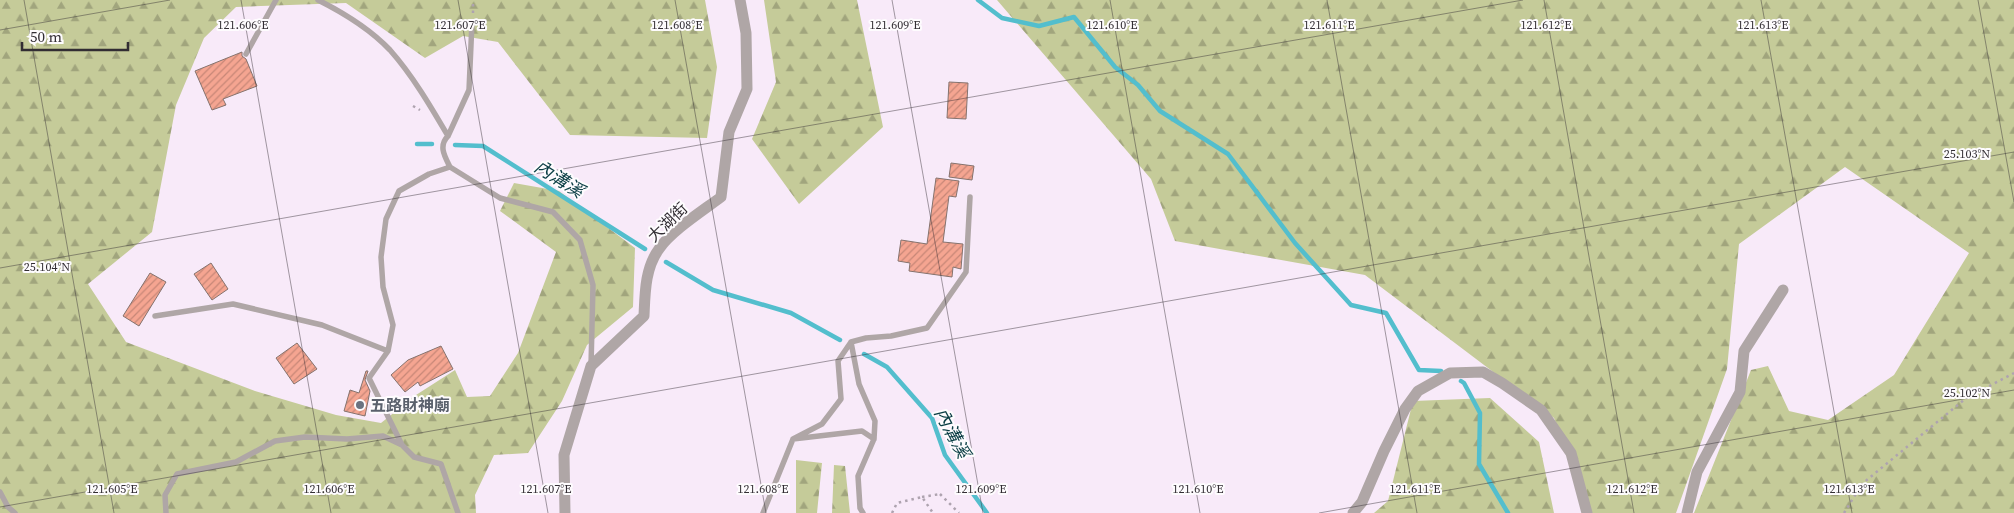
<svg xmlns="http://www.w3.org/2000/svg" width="2014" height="513" font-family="'Source Serif 4','Noto Sans TC',serif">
	<defs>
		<pattern id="forest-firs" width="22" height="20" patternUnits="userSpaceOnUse" patternTransform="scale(1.25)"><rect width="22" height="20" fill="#c5cb99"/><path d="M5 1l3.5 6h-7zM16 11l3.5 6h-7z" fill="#a1a57d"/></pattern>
		<pattern id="building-hatch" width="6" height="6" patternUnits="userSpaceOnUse" patternTransform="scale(1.25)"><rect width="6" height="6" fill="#f5a591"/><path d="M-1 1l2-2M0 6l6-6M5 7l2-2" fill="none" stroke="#c78777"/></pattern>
	</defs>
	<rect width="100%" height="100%" fill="#f8eaf9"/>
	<!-- forest -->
	<path fill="url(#forest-firs)" d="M 0,0 L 705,0 L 717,67 L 707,138 L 570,135 L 498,42 L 463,36 L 425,58 L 346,3 L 236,7 L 204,38 L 176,105 L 152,232 L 88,284 L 126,342 L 255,391 L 336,415 L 381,423 L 416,395 L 455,370 L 467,397 L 490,396 L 518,353 L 556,252 L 500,211 L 514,183 L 559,191 L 635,248 L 633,307 L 587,345 L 562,401 L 528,453 L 494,455 L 475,495 L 476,513 L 0,513 Z
		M 764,0 L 857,0 L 883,127 L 799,204 L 752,139 L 776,82 Z
		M 997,0 L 2014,0 L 2014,513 L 1694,513 L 1751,370 L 1768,366 L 1789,411 L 1828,420 L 1894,375 L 1969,253 L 1845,167 L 1739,244 L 1727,369 L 1676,513 L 1590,513 L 1554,418 L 1365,275 L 1175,241 L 1151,179 Z
		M 1490,398 L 1539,442 L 1554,513 L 1374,513 L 1388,501 L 1413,401 Z
		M 796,460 L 822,463 L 817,513 L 796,513 Z
		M 834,465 L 845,466 L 850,513 L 832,513 Z"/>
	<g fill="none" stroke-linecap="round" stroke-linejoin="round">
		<!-- stream -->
		<path stroke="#53becd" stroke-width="4.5" d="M 978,0 L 1002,18 L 1039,26 L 1074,17 L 1115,67 L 1138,85 L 1160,111 L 1228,154 L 1295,243 L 1351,305 L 1386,313 L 1419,370 L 1441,371
			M 417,144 L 432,144
			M 455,145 L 483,146 L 645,249
			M 666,262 L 713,290 L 791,313 L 840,340
			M 864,354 L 887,367 L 932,418 L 945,455 L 987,513
			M 1461,381 L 1464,383 L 1480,413 L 1479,464 L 1508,513"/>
	</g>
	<!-- building -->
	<path fill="url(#building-hatch)" stroke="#85736e" d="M 242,52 L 242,56 L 246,59 L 257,86 L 223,99 L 226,105 L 212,110 L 195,71 Z
		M 949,82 L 968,83 L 966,119 L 947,118 Z
		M 951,163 L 974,166 L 972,180 L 949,177 Z
		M 936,178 L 959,181 L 956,197 L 949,196 L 943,242 L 963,244 L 961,269 L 953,267 L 952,277 L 909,271 L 910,263 L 898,261 L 901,240 L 927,244 Z
		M 211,263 L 228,289 L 212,300 L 194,274 Z
		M 150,273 L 166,282 L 139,326 L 123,316 Z
		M 297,343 L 317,369 L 294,384 L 276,358 Z
		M 441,346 L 453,369 L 420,386 L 418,382 L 405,392 L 391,375 L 408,360 Z
		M 366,371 L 368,371 L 365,380 L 370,391 L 365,416 L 344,411 L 350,390 L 359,393 Z"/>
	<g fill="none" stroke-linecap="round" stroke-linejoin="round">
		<!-- path -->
		<path stroke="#aea3af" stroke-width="2.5" stroke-dasharray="2.5 4" stroke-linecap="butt" d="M 473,13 L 473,0
			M 413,106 L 420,110
			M 940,494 L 959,513
			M 922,497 L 940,494
			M 892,513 L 897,503 L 922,497 L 933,513
			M 1844,513 L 1862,484 L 1965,399 L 2014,373"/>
		<!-- lane -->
		<path stroke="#afa6a6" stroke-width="5.5" d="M 318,0 C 342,12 371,30 390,50 C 413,76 431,107 448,136
			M 246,54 L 276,0
			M 450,167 L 500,198 L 553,212 L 580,240 L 593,285 L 591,366
			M 155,316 L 233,304 L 322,325 L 388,351
			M 851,342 L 859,384 L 875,421 L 874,439
			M 793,439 L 822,424 L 841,399 L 838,361 L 851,342 L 866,338 L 891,336 L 927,328 L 966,272 L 970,197
			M 402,445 L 369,378 L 388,351 L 393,325 L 383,287 L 381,257 L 386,219 L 399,191 L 429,174 L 450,167 C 445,157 438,146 448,136 L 469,90 L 472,22
			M 0,492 L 8,507 L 15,513
			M 166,513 L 165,495 L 177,474 L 236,462 L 275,441 L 305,437 L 347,439 L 383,436 L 402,445 L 414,457 L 441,464 L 458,513
			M 763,513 L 793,439 L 862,431 L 874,439 L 858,476 L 860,508 L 863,513"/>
		<!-- street -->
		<path stroke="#afa6a6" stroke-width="11" d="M 565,513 L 564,455 L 591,366 L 644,316 C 645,293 645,268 659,249 C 671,231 704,210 721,197 L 729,132 L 747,89 L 746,33 L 740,0
			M 1353,513 L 1362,502 L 1384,451 L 1405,409 L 1418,391 L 1450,373 L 1483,372 L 1502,383 L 1541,410 L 1571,453 L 1587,513
			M 1687,513 L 1697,472 L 1740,392 L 1744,351 L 1783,290"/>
	</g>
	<!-- ticks -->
	<path fill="none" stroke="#322d33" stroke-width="1" stroke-opacity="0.45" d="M 24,0 L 114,513M 241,0 L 331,513M 458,0 L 548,513M 675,0 L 766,513M 892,0 L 983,513M 1110,0 L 1200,513M 1327,0 L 1417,513M 1544,0 L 1634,513M 1761,0 L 1852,513M 1978,0 L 2014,202M 0,30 L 170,0M 0,268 L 1523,0M 0,507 L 2014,152M 1319,513 L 2014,390"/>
	<!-- markers -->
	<circle fill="#6b7280" stroke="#fefcfe" stroke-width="2" cx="360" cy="405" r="5"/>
	<g text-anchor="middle" stroke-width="4" stroke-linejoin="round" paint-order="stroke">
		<!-- street labels -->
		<g font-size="16" fill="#322d33" stroke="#fefcfe">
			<text transform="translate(667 222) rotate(-44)" y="6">大湖街</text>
		</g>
		<!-- worship labels -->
		<g font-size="16" font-weight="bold" fill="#5b616d" stroke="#fefcfe" text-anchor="start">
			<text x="370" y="411">五路財神廟</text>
		</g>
		<!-- water labels -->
		<g font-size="18" font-style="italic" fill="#0a3d44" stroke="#fefcfe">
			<text transform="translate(559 179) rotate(32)" y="6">內溝溪</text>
			<text transform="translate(952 433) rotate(62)" y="6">內溝溪</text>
		</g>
	</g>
	<g font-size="12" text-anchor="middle" fill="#322d33" stroke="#fefcfe" stroke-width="4" stroke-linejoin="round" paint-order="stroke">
		<text x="243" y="29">121.606°E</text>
		<text x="460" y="29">121.607°E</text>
		<text x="677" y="29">121.608°E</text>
		<text x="895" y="29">121.609°E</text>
		<text x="1112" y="29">121.610°E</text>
		<text x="1329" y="29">121.611°E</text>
		<text x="1546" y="29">121.612°E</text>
		<text x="1763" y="29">121.613°E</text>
		<text x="1967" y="158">25.103°N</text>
		<text x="47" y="271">25.104°N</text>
		<text x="1967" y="397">25.102°N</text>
		<text x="112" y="493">121.605°E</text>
		<text x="329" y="493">121.606°E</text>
		<text x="546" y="493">121.607°E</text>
		<text x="763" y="493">121.608°E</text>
		<text x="981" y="493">121.609°E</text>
		<text x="1198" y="493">121.610°E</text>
		<text x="1415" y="493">121.611°E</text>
		<text x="1632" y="493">121.612°E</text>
		<text x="1849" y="493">121.613°E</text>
	</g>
	<!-- scale -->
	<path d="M22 42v8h106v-8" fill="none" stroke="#322d33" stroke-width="2.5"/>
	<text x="30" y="42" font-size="15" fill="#322d33" stroke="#fefcfe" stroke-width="4" paint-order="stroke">50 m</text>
</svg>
